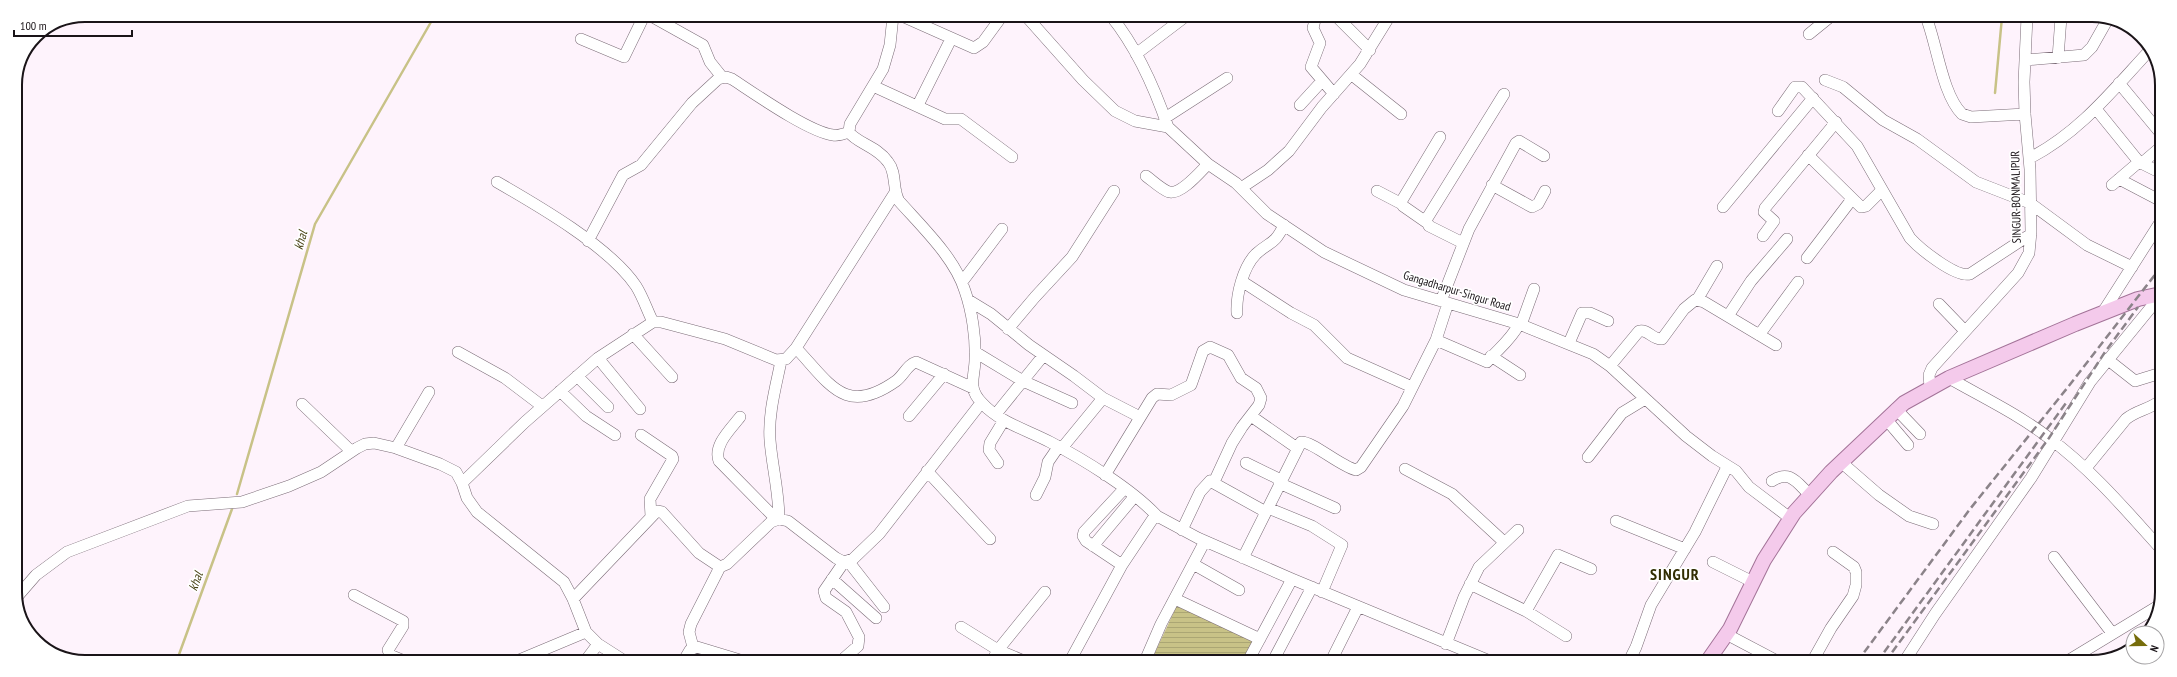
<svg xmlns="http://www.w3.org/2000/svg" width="2177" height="677" font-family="'PT Sans Narrow',sans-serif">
	<defs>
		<pattern id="water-rules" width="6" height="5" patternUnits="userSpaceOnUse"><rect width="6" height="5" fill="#c8c287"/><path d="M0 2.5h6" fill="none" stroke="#aba674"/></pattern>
	</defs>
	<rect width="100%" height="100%" fill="#fef3fc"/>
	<!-- water -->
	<path fill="url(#water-rules)" d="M 1178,603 L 1255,637 L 1244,661 L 1151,661 Z"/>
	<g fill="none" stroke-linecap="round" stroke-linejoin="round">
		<!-- stream -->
		<path stroke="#c8c287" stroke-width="2.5" d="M 1995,93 L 2002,17
			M 237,494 L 315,224 L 435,15
			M 177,660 L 232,509"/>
		<defs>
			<path id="minor" d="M 651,16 L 703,45 L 710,62 L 722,77
				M 893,16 L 890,45 L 883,69 L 850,124 L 849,132 C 856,143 877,146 888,162 C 897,173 892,189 899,201 C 922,227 955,258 965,291 C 972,311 976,338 975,360 C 975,369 972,378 973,387 C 974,393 978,399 982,403 C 999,422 1027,430 1050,442 C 1083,459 1132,489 1157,516
				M 902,16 L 974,48 L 983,42 L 1002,16
				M 1026,16 L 1083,80 L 1115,111 L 1135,121 L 1168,127 L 1208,164 L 1236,183 L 1267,214 L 1324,252 L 1404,290 L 1519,324 L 1593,354 L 1610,366 L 1686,436 L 1712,456 L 1736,471 L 1749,487 L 1790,518
				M 1111,16 C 1137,48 1155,89 1168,127
				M 1316,16 L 1313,28 L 1320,43 L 1311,67 L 1334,94
				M 1337,17 L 1370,50
				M 1926,17 C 1937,44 1942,94 1962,114 L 1971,117 L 2025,114
				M 1809,34 L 1830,17
				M 581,39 L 624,57 L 644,16
				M 1136,54 L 1186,16
				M 2058,58 L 2061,17
				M 2025,60 L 2084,55 L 2092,47 L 2109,17
				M 1352,75 L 1401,114
				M 1825,80 L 1843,87 L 1883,120 L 1917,139 L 1976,182 L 2030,203 L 2087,245 L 2132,267
				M 2119,83 L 2162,135
				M 873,86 L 945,119 L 961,119 L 1012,157
				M 918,105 L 951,39
				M 1300,105 L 1322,81
				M 2096,109 L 2139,162 L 2161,173
				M 1778,111 L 1795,87 L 1802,87 L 1857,146 L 1910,238 C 1920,249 1956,278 1970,274 L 2031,234
				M 1165,118 L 1227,78
				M 1808,155 L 1861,207 L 1866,206 L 1882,190
				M 2030,158 C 2080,132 2112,91 2150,50
				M 2141,164 L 2162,146
				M 1146,176 C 1153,181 1161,189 1169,192 C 1181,195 1200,172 1208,164
				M 2119,179 L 2161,201
				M 497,182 C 537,205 610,247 636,286 C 643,297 647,310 653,322
				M 1492,185 L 1532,207 L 1538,204 L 1545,191
				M 2112,185 L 2139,162
				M 1241,188 L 1268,170 L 1289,151 L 1322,107 L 1360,64 L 1389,17
				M 1377,191 L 1402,204
				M 1723,207 L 1813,98
				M 1426,222 L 1403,206 L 1401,202 L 1440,137
				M 1763,236 L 1774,221 L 1764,212 L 1765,208 L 1836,122
				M 588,241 L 623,175 L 641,165 L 692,103 L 718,79 L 726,77 L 732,79 C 755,94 809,132 833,135 C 839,136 844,134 849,132
				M 1463,243 L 1429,226 L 1426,220 L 1504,94
				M 1807,258 L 1852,199
				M 962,282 L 1002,229
				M 1243,282 L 1291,313 L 1314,325 L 1347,358 L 1412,387
				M 968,300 L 991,314 L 1029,345 L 1074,376 L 1103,398 L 1140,417
				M 1697,300 L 1717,266
				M 1441,301 L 1469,229 L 1516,143 L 1519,141 L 1544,156
				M 1939,304 L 1965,331
				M 2103,312 L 2161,221
				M 1237,313 C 1236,295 1243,267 1256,254 C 1270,241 1274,246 1284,225
				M 1728,316 L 1751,281 L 1787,239
				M 1521,325 L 1534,289
				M 1008,329 L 1035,297 L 1072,257 L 1114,191
				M 633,334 L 672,377
				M 1759,335 L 1798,282
				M 1436,340 L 1487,362 C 1498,349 1511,340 1519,324
				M 1569,343 L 1582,313 L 1590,313 L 1608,321
				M 796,348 C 830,384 845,417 896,381 C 903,376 908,364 916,362 L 973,388
				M 458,352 L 505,378 L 542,406
				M 975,352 L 1023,381 L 1072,403
				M 1491,356 L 1520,375
				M 598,358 L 640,409
				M 2107,359 L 2135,381 L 2161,373
				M 1610,366 L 1639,331 C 1648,329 1653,340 1662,339 L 1684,309 L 1695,300 L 1704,302 L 1776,345
				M 577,376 L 608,407
				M 1949,378 C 1982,397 2018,414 2049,438 C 2091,469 2125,509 2160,548
				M 1930,387 L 1929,375 L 1932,368 L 2018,273 L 2029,253 L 2031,232 L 2030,169 L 2025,114 L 2024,82 L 2027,17
				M 560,391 L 586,416 L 615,435
				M 302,404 L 351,451
				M 1896,409 L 1920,434
				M 996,414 L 1043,356
				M 909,416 L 944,374
				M 1251,416 L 1297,448
				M 740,417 C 731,429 713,445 719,461 L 776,519
				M 1886,419 L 1908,445
				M 641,435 L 672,456 L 673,459 L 650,499 L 651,516
				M 396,448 L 429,392
				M 1062,448 L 1103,398
				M 1588,457 L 1622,413 L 1645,399
				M 1841,462 L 1879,495 L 1909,516 L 1933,524
				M 998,463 L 989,450 L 990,443 L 1004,420
				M 1246,463 L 1281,480
				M 2086,468 L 2126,419 C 2137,410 2148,410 2160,401
				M 1405,469 L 1452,494 L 1504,542
				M 927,471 L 990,539
				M 1105,475 L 1152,398 L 1157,394 L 1171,395 L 1191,385 L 1203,351 L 1210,347 L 1228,355 L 1241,378 L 1256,388 L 1261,398 L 1259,405 L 1242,427 L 1232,443 L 1214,482
				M 1772,481 C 1790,469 1797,483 1810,495
				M 462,483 L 525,422 L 598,358 L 653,322 L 661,322 L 725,339 L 776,360 L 786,359 L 796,348 L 896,191
				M 1279,483 L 1335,508
				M 1036,495 L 1045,477 L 1048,462 L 1059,446
				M 1268,508 L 1312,526 L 1342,545 L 1322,592
				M 779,519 C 779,492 772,466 770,440 C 768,414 776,386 781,361
				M 1616,521 L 1685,549
				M 1182,530 L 1200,492 L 1210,481 L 1266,512
				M 1093,546 L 1134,497
				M 2054,557 L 2112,633
				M 1243,558 L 1301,442 C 1312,441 1340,466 1356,470 L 1361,467 L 1403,406 L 1436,340 L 1448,303
				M 848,561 L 884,607
				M 1713,562 L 1753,582
				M 1193,564 L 1239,590
				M 1122,565 L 1086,541 L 1083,536 L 1084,532 L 1124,489
				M 832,579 L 876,618
				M 1470,584 L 1526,611 L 1566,636
				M 354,595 L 403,621 L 403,626 L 388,650 L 390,655 L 402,660
				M 16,598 L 36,575 L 67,552 L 188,506 L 242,502 L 289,486 L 321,472 L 357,448 L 365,444 L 374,443 L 396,448 L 440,464 L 456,472 L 462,483 L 467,498 L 477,512 L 564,582 L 573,599 L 586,632 L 598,644 L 623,660
				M 573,599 L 657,511 L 662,512 L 699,553 L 720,567 L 727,564 L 771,522 L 779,519 L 788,521 L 836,558 L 844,562 L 853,559 L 879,534 L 981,403
				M 1175,599 L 1260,639
				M 1526,611 L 1558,555 L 1591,569
				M 961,627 L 998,650 L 1024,661
				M 1726,634 L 1779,662
				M 1446,644 L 1464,597 L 1479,567 L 1518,530
				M 693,647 L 689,632 L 691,624 L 720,567
				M 519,660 L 586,632
				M 586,660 L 598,644
				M 684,660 L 690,650 L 697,647 L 740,660
				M 842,660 L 858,646 L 859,637 L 846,612 L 826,598 L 824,591 L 844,562
				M 992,661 L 998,650 L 1045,592
				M 1070,661 L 1122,565 L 1152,520 L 1157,516 L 1198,538 L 1292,579 L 1490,661
				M 1145,661 L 1161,624 L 1205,541
				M 1248,661 L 1292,579
				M 1273,661 L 1312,587
				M 1331,661 L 1358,607
				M 1629,661 L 1636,647 L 1651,605 L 1695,532 L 1727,467
				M 1812,662 L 1831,628 L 1853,596 L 1856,585 L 1856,572 L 1854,567 L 1833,552
				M 1904,662 L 1935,614 L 2031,478 L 2090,382 L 2161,295
				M 2066,662 L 2160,605"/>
			<path id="major" d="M 1707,662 L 1730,629 L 1764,560 L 1794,513 L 1831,472 L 1904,403 L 1949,378 L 2075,324 L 2138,299 L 2161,294"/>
		</defs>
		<!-- minor casing -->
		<use href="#minor" stroke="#7b6c77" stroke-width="12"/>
		<!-- major casing -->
		<use href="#major" stroke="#a37398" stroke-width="16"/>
		<!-- minor -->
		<use href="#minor" stroke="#fff" stroke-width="11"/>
		<!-- major -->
		<use href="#major" stroke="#f4caeb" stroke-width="14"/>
		<!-- rail -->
		<path stroke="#8b8389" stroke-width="2.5" stroke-dasharray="8 4" stroke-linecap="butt" d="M 1857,662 L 1970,509 L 2068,387 L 2161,267
			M 1877,662 L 2066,403
			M 1885,662 L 2049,438 L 2105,352 L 2138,307"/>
	</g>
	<g text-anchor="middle" stroke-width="3.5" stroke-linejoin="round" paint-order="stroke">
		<!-- street labels -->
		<g font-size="12" fill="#1a1418" stroke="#fff">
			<text transform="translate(2016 197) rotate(-91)" y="4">SINGUR-BONMALIPUR</text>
			<text transform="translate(1457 291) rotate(17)" y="4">Gangadharpur-Singur Road</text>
		</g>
		<!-- water labels -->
		<g font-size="13" font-style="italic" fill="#484315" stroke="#fff">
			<text transform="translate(300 240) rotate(-74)" y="5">khal</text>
			<text transform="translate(195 581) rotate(-70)" y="5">khal</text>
		</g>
		<!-- district labels -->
		<g font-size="16" font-weight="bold" letter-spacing="1" fill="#312d02" stroke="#fff">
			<text x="1675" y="580">SINGUR</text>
		</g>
	</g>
	<!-- crop -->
	<path d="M0 0H2177V677H0ZM85 22H2092A63 63 0 0 1 2155 85V592A63 63 0 0 1 2092 655H85A63 63 0 0 1 22 592V85A63 63 0 0 1 85 22Z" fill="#fff" fill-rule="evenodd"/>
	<path fill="none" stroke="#1a1418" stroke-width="2" d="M85 22H2092A63 63 0 0 1 2155 85V592A63 63 0 0 1 2092 655H85A63 63 0 0 1 22 592V85A63 63 0 0 1 85 22Z"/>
	<!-- north arrow -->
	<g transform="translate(2145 645) rotate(111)"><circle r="19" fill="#ffffff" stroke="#a3a1a3"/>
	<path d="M0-3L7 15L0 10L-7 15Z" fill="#766d0b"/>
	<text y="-6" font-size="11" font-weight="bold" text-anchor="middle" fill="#1a1418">N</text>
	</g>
	<!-- scale -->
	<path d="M14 30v6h118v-6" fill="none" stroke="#1a1418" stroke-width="2"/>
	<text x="20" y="30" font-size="12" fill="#1a1418" stroke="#ffffff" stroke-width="3" paint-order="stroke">100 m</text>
</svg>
